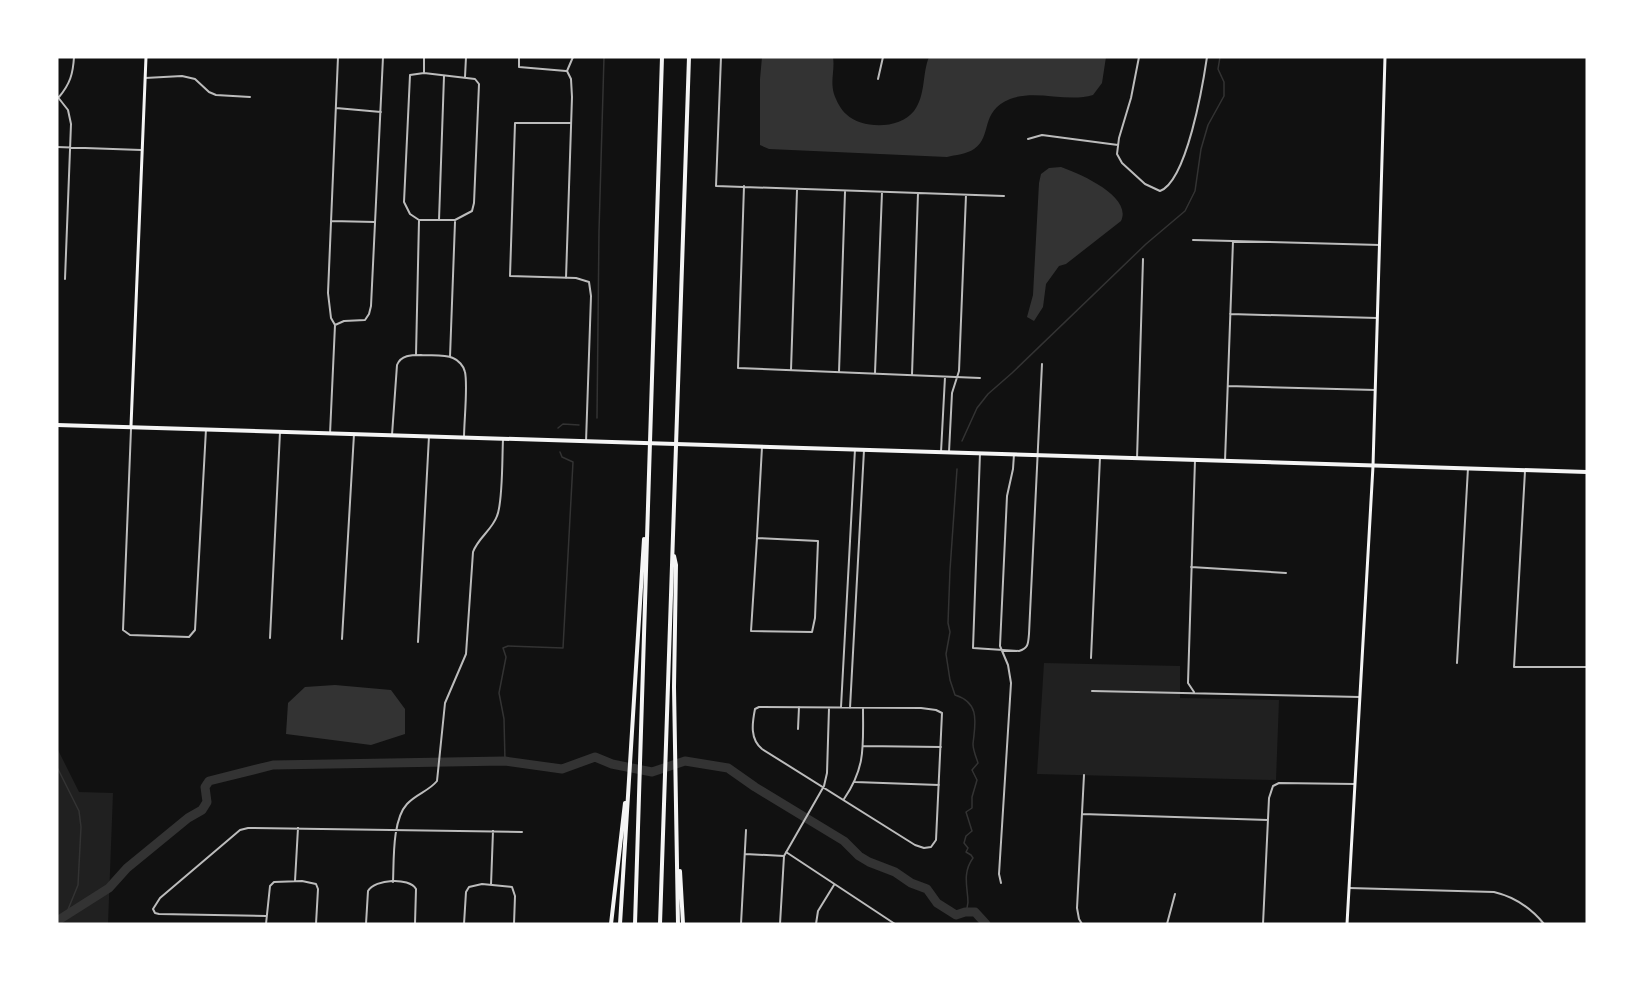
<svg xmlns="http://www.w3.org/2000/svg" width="1644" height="981" font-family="'Sofia Sans Condensed',sans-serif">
	<rect width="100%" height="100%" fill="#111"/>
	<!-- green -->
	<path fill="#202020" d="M 1044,663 L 1180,666 L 1180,698 L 1279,700 L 1276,780 L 1037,774 Z
		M 57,748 L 79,792 L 113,793 L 108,924 L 57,924 Z"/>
	<!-- water -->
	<path fill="#333" d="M 762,57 L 833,57 C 835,70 830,81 834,94 C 836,100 841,110 846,114 C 863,130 900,129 914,111 C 926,95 922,74 929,57 L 1106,57 L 1102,83 L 1093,95 C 1067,103 1036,89 1010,99 C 979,112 993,136 974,149 C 967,154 955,155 947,157 L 769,149 L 760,145 L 760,79 Z
		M 1061,167 C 1078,173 1133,196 1121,221 L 1066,264 L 1059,266 L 1046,284 L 1043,307 L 1034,321 L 1027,317 L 1033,295 L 1039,183 L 1041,174 L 1049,168 Z
		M 335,685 L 391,690 L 405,709 L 405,734 L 371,745 L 286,734 L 288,703 L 305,687 Z"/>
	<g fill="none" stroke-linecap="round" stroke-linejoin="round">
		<!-- stream -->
		<path stroke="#333" stroke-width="1.5" d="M 597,418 L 599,231 L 604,57
			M 558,428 L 563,424 L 579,425
			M 962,441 L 977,408 L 988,394 L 1012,373 L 1146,244 L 1185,211 L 1195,191 L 1201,149 L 1208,125 L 1224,96 L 1224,82 L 1218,69 L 1220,57
			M 957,469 L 950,570 L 948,623 L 950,632 L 946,654 L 950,680 L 955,695 C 981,703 975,724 973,744 C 973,750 976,757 978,763 L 972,770 L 977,780 L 972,797 L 972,808 L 966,812 L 972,831 L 966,836 L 964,843 L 968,848 L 966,852 L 971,855 L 973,858 C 958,878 974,900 965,912
			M 505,761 L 504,719 L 499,693 L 506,657 L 503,648 L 508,646 L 563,648 L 573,462 L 562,457 L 560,452
			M 57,767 L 79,811 L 81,827 L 78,885 L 67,912"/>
		<!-- river -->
		<path stroke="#333" stroke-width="9" d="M 57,921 L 109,888 L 127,868 L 188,818 L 202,810 L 207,802 L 205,787 L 209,781 L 273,765 L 505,761 L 562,769 L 595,757 L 612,764 L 652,772 L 685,761 L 728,768 L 755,787 L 844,841 L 859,856 L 869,862 L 895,872 L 911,883 L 927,889 L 937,903 L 956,915 L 965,912 L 975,912 L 986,924"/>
		<!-- minor -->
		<path stroke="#bcbcbc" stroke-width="2" d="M 519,57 L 519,67 L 566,71
			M 721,57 L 716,186 L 1004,196
			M 1139,57 L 1131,98 L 1119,138 L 1117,154 L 1122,163 L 1145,184 L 1160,191 C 1187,181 1203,84 1207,57
			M 424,73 L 424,57
			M 465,77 L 466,57
			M 145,78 L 182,76 L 195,79 L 209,92 L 216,95 L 250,97
			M 878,79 L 883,57
			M 57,96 L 68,110 L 71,124 L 65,279
			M 59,97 C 70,84 73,74 74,57
			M 336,108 L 381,112
			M 571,123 L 515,123 L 510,276 L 576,278 L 589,282 L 591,296 L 586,442
			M 1028,139 L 1042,135 L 1118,145
			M 57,147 L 141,150
			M 744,186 L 738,368 L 980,378
			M 439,220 L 444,76
			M 331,221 L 375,222
			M 1193,240 L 1380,245
			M 566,278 L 572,97 L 571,79 L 567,71 L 573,57
			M 1230,314 L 1377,318
			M 335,325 L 344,321 L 365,320 L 369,314 L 371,306 L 383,57
			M 416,355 L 419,220 L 410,214 L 404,202 L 410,75 L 424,73 L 475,79 L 479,84 L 474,203 L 472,211 L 455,220 L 419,220
			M 450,357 L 455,222
			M 791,370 L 797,190
			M 839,372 L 845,192
			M 875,373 L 882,192
			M 912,375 L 918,193
			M 1228,386 L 1375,390
			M 131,429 L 123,630 L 130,635 L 189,637 L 195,630 L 206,429
			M 330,434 L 335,325 L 331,318 L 328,293 L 338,57
			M 392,435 L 397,365 C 401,355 411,355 421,355 C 431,356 444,354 453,358 C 458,360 464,366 465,372 C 468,386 464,421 464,438
			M 941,452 L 945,377
			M 949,452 L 952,393 L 959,371 L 966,195
			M 980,453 L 973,648 L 1019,651 C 1029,648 1028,643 1029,634 L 1042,364
			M 1137,459 L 1143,259
			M 1225,461 L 1233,241
			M 1525,471 L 1514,667 L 1587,667
			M 757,537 L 762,447
			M 757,538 L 818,541 L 815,618 L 812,632 L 751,631 Z
			M 1191,567 L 1286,573
			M 270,638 L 280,432
			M 342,639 L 354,434
			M 418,642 L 429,436
			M 1091,658 L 1100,457
			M 1457,663 L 1468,468
			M 1092,691 L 1360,697
			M 1194,692 L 1188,683 L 1195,460
			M 759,707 L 921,708 L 936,710 L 942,713 L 936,840 L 931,847 L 924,848 L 915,845 L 762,749 C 750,739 752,724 755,709 Z
			M 841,707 L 855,449
			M 850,708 L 864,450
			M 798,729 L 799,707
			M 863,746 L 941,747
			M 855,782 L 939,785
			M 844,799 C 866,767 863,746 863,708
			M 1082,814 L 1268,820
			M 786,852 L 895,924
			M 745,854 L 784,856
			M 295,881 L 298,828
			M 393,882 C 394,861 392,820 407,804 C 416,794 429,791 437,781 L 445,703 L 466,654 L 473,552 C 478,538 492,530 497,516 C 503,502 502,457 503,440
			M 1001,883 L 999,874 L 1011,683 L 1008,665 L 1000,646 L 1007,496 L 1013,469 L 1014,454
			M 491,885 L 493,831
			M 1349,888 L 1494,892 C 1515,897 1531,908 1544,924
			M 266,916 L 159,914 L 155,913 L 153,909 L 160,898 L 240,830 L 248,828 L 522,832
			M 266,924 L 270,886 L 274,882 L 302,881 L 316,884 L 318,889 L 316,924
			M 366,924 L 368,891 C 375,879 409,877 416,889 L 415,924
			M 464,924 L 466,892 L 469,887 L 482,884 L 512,887 L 515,896 L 514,924
			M 741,924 L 746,830
			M 780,924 L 784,856 L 824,786 L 827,773 L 829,708
			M 816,924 L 818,911 L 834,885
			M 1082,924 L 1079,919 L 1077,908 L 1084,775
			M 1167,924 L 1175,894
			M 1263,924 L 1269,798 L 1273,786 L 1279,783 L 1355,784"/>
		<!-- secondary -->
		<path stroke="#f5f5f5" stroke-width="3" d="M 131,426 L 146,57
			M 1347,924 L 1373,466 L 1385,57"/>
		<!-- primary -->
		<path stroke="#f5f5f5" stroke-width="4" d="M 57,425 L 1587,472"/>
		<!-- motorway -->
		<path stroke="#f5f5f5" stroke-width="4" d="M 674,556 L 676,565 L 674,687 L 678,924
			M 680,871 L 683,924
			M 611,924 L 625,803
			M 620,924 L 644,539
			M 635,924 L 662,57
			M 660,924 L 689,57"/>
	</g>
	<!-- border -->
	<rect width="1644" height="981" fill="none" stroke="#ffffff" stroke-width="117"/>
</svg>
